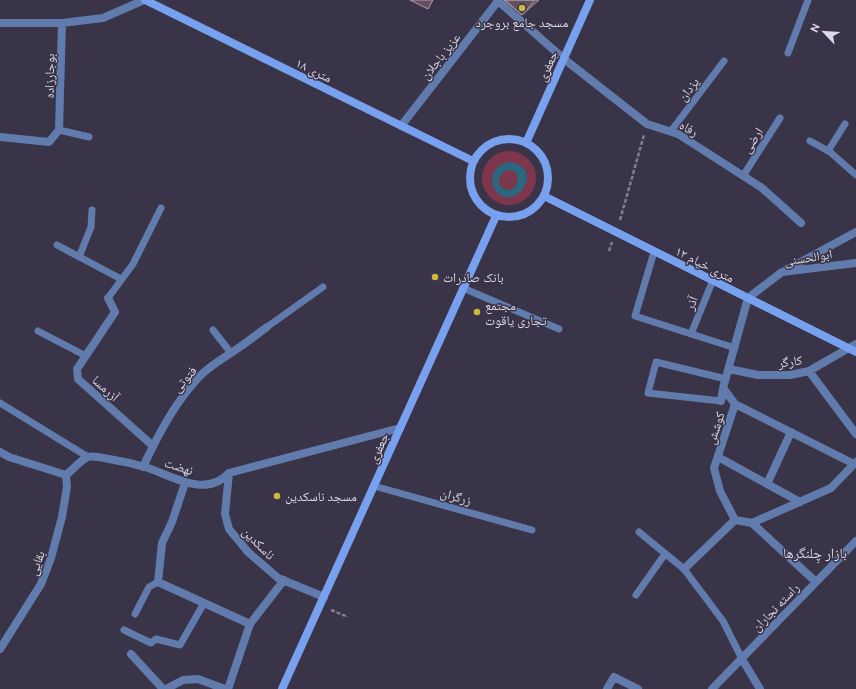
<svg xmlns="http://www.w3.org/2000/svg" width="856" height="689" font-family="Ubuntu,'Noto Naskh Arabic',sans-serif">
	<rect width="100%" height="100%" fill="#393448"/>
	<!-- green -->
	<path fill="#7e364c" d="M482 178a27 27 0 1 1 54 0a27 27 0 1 1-54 0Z"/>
	<!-- water -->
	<path fill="#2b6781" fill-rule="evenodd" d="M 509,162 C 548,167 514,216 495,190 C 487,177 496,164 509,162 ZM 505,170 L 514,171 L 518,177 L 516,186 L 511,190 L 504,189 L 499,184 L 499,178 Z"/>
	<!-- building -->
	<path fill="#635061" stroke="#ae98ab" d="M 410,0 L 433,0 L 428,9 Z
		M 504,0 L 535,0 L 522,15 Z
		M 505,0 L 539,0 L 522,15 Z"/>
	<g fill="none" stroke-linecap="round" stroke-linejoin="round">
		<!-- path -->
		<path stroke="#837f90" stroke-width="2.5" stroke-dasharray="4 2" stroke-linecap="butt" d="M 620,220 L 644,135
			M 609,251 L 612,242
			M 331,610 L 348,617"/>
		<!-- lane -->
		<path stroke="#617bad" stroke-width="7" d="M 788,53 L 808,0
			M 59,130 L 89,137
			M 671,131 L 724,61
			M 810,141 L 830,152 L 856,175
			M 828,151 L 845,124
			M 743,176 L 780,118
			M 57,245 L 121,279
			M 654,252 L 635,316 L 735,348
			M 79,257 L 91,227 L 92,210
			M 463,288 L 559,329
			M 108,298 L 133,264 L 161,208
			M 267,327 L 323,287
			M 213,330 L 231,353
			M 38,331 L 86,356
			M 691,334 L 713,280
			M 721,401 L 648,393 L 656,362 L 726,379
			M 0,403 L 88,457
			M 374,486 L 532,530
			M 639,532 L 684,569 L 723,621 L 742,659
			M 636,595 L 665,554
			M 135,614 L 149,587 L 158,582
			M 124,630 L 151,643 L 156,639 L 180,645 L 204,603"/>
		<!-- street -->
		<path stroke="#617bad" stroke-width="8" d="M 497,0 L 564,59 L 647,124 L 678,134 L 762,188 L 801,223
			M 0,23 L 62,23 L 103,18 L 144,0
			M 401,126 L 498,1
			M 0,137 L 49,142 L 59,130 L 62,23
			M 786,270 L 856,232
			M 108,298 L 115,312 L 77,369 L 78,379 L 153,446
			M 729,369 L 758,375 L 790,375 L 809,371 L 856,344
			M 809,371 L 856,434
			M 721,401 L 723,388
			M 735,404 L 854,464
			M 0,452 L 9,457 L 66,475 C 73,470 80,460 88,457 C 94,455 103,458 109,459 C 122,461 135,464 148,468 C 174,477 206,498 229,473 L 400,428
			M 718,457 L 800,502
			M 143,467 C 158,435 175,402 200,376 C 210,366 222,359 234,351 C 246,343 256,335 267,327
			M 229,473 L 225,514 L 229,529 L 248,552 L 278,578 L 324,597
			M 185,483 L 172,522 L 162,543 L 158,582 L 250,624
			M 767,484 L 791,432
			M 735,520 L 720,491 L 714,468 L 735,404 L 723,388 L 748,298 L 782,272 L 856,263
			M 735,520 L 752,523 L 816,582
			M 752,523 L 831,488 L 856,462
			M 684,569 L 735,520
			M 0,649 L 41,584 L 51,558 L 62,517 L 67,487 L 66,475
			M 131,654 L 163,689
			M 742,659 L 760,689
			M 166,689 L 183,680 L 198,679 L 225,689
			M 228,689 L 250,624 L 284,580
			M 607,689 L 614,677 L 638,689
			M 712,689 L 856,541"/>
		<!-- secondary -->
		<path stroke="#77a0ef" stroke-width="8" d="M 145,0 L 473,161
			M470 178a39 39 0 1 1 78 0a39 39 0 1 1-78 0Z
			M 526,143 L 590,0
			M 544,196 L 856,352
			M 282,689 L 496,216"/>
	</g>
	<!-- markers -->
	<g fill="#caba3a" stroke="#393448" stroke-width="1.5">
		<circle cx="522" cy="8" r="4"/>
		<circle cx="435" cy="277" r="4"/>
		<circle cx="477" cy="312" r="4"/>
		<circle cx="277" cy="496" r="4"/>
	</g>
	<g text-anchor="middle" stroke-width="3" stroke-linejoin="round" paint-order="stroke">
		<!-- poi labels -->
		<g font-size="13" fill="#dcd9e6" stroke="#393448" text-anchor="start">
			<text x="522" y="27" text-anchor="middle">مسجد جامع بروجرد</text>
			<text x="443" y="282">بانک صادرات</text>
			<text x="485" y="310">مجتمع<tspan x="485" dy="15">تجاری یاقوت</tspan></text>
			<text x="285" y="501">مسجد ناسکدین</text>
		</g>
		<!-- street labels -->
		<g font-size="13" fill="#dcd9e6" stroke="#393448">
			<text transform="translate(440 56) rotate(-52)" y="5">عزیز باجلان</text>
			<text transform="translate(547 66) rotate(-66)" y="5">جعفری</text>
			<text transform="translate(314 70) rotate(26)" y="5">۱۸ متری</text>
			<text transform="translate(49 76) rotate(-89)" y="5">بوجارزاده</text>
			<text transform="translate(688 89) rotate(-53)" y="5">یزدان</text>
			<text transform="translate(689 128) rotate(29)" y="5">رفاه</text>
			<text transform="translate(752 140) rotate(-57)" y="5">ارضی</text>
			<text transform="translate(808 257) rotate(-9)" y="5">ابوالحسنی</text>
			<text transform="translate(705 264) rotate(27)" y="5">۱۲ متری خیام</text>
			<text transform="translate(691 303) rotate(-68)" y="5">آذر</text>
			<text transform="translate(790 361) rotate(-8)" y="5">کارگر</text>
			<text transform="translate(184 379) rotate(-49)" y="5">فتوتی</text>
			<text transform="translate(106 388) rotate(42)" y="5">آزرمسا</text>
			<text transform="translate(715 428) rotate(-72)" y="5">کوشش</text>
			<text transform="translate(378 448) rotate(-66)" y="5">جعفری</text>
			<text transform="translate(179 466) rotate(18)" y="5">نهضت</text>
			<text transform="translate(456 496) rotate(16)" y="5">زرگران</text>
			<text transform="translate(259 543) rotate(45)" y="5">ناسکدین</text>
			<text transform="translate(36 563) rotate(-70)" y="5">بقایی</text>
			<text transform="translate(775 607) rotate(-46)" y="5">راسته نجاران</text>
		</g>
		<!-- neighbourhood labels -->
		<g font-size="14" fill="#dcd9e6" stroke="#393448">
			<text x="815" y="558">بازار چِلنگرها</text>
		</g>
	</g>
	<!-- north arrow -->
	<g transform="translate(824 32) rotate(295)" stroke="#393448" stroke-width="3" paint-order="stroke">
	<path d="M0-3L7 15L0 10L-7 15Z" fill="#dcd9e6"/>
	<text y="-6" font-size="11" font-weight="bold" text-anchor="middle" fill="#dcd9e6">N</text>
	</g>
</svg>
